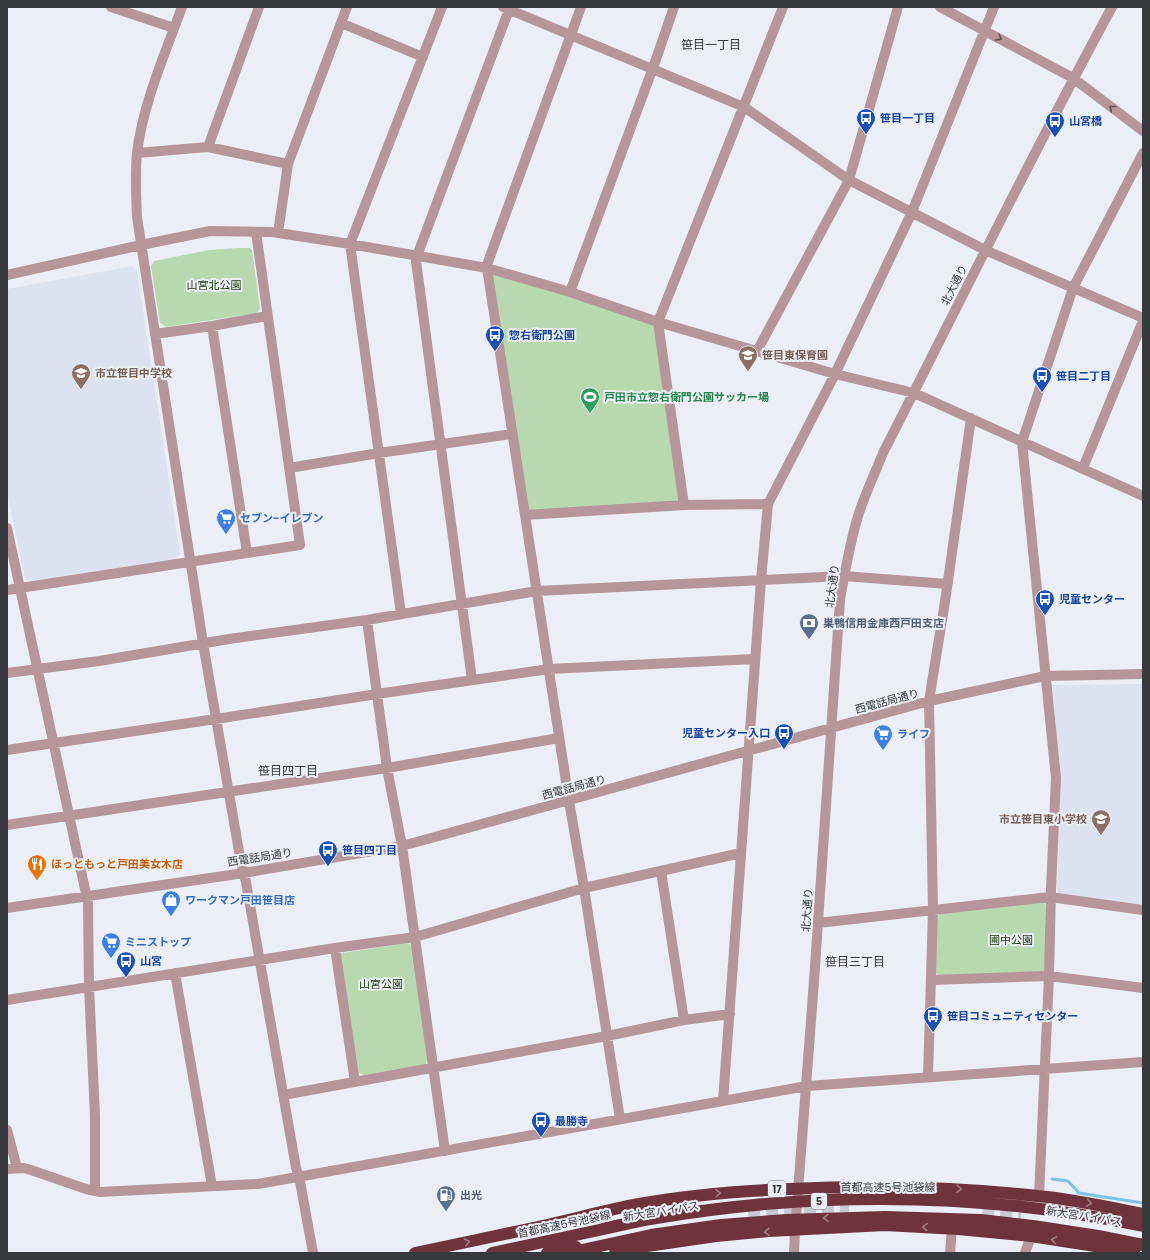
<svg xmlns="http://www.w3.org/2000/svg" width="1150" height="1260" font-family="Poppins,'Noto Sans JP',sans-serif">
	<rect width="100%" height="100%" fill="#ebeef5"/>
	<!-- built -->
	<path fill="#dce2ef" d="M 133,266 L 137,270 L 180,553 L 177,559 L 29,581 L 25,578 L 7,492 L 7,289 Z
		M 1142,684 L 1143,905 L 1060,894 L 1057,891 L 1061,780 L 1052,685 Z"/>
	<!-- green -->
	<path fill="#b8d9b0" d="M 237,248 L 250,248 L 252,250 L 260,308 L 257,313 L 166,327 L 160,323 L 151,266 L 154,261 L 209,250 Z
		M 487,269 L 658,322 L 684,505 L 525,515 Z
		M 1042,902 L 1045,904 L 1045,970 L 1042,973 L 941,977 L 936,973 L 937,917 L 941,912 Z
		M 408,943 L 412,946 L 427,1058 L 426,1064 L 364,1075 L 359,1073 L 339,957 L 342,953 Z"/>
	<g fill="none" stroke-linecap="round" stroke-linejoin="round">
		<!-- stream -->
		<path stroke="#7cc4e5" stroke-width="3" d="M 1052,1179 L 1068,1181 L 1079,1193 L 1143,1203"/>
		<!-- highway-tunnel -->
		<path stroke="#c7cad0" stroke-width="12" stroke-dasharray="12 6" stroke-linecap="butt" d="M 748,1212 L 796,1208
			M 786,1214 L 849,1211
			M 982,1214 L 1021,1219"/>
		<!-- minor -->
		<path stroke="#b6969a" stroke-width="10" d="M 111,7 L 174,28
			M 182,7 C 165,54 143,103 137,153 C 135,174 136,196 137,217 L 203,643 L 241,863 L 246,882 L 296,1168 L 299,1176 L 313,1253
			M 503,7 L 744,107 L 849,180 L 985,250 L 1143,318
			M 581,7 L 488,262 L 487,268 L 569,801 L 584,888 L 620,1119
			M 940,7 L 1073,78 L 1143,131
			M 341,23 L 423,57
			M 208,147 L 259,7
			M 137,153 L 208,147 L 288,164
			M 278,233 L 288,164 L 347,7
			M 7,275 L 141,245 L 210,231 L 272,232 L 350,244 L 487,268 L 570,292 L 658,322 L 835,374 L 914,393 L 1143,496
			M 570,292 L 654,65 L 674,7
			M 212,326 L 247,553
			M 155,334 L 212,326 L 267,316
			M 757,351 L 849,180 L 898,7
			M 289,468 L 379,453 L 512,434
			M 1083,468 L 1143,321
			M 684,505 L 658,322 L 783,7
			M 525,515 L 684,505 L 768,504
			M 7,528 L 88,903 L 89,987 L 95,1116 L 95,1191
			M 7,590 L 300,545 L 256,232
			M 401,614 L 350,244 L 442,7
			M 367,620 L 387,768 L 402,846 L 445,1151
			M 7,673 L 99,661 L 229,639 L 367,620 L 537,591 L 844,576 L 947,584
			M 472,680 L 416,261 L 417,256 L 510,7
			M 7,750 L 216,719 L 377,694 L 549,669 L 755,659
			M 7,825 L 387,768 L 559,738
			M 661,871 L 684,1020
			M 7,908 L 244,873 L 402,846 L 929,701 L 1045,676 L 1143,674
			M 818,923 L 1050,897 L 1143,910
			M 335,948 L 355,1082
			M 175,973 L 212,1186
			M 931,980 L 1049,976 L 1143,988
			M 7,1000 L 335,948 L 415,937 L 584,888 L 741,853
			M 928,1077 L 933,910 L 929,701 L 946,595 L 971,418
			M 283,1095 L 607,1036 L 684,1020 L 730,1014
			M 723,1101 L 761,580 L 768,504 L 835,374 L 912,212 L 994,7
			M 7,1130 L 17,1168
			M 7,1169 L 24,1168 L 31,1170 L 86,1189 L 100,1192 L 258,1184 L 807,1086 L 1143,1062
			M 1039,1196 L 1049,976 L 1051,889 L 1056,778 L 1022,442 L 1073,288 L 1143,153
			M 794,1253 L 795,1231 L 814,981 L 840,600 C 845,571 850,541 859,513 C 866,492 875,473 883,453 C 959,304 1032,154 1112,7
			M 950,1253 L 952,1228
			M 1025,1253 L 1031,1236"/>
		<!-- highway -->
		<path stroke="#6f333e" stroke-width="12" d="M 415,1253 C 456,1244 497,1236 538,1227 C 572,1220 605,1210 639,1204 C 689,1195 739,1191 790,1189 C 872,1185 955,1187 1037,1196 C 1073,1199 1108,1207 1143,1214
			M 492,1253 C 528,1245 563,1238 599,1230 C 616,1226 633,1222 650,1219 C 813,1191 981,1192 1143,1226
			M 547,1253 L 576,1247
			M 568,1253 L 651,1235 L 721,1225 L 786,1220 L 885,1217 L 981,1220 L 1033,1226 L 1098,1236 L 1143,1245
			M 615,1253 L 647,1246 L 716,1236 L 769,1231 L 885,1225 L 958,1229 L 1031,1236 L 1095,1246 L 1134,1253"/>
	</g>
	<!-- one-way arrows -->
	<defs><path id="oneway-chevron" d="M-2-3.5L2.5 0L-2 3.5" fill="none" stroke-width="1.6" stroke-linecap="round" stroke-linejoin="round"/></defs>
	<g stroke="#5e5558">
		<use href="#oneway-chevron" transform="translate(999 38) rotate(28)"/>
		<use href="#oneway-chevron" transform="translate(1112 108) rotate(-142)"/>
	</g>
	<g stroke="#a17e87">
		<use href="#oneway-chevron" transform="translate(959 1189) rotate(3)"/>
		<use href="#oneway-chevron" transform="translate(718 1193) rotate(-4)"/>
		<use href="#oneway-chevron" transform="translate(1089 1203) rotate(9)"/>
		<use href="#oneway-chevron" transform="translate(826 1218) rotate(177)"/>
		<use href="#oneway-chevron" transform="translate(925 1227) rotate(-177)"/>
		<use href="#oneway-chevron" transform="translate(767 1232) rotate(176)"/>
		<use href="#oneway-chevron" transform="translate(1054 1240) rotate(-172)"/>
		<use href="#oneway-chevron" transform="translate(467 1242) rotate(-12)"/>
	</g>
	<!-- icons -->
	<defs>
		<symbol id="bus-pin" viewBox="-11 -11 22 30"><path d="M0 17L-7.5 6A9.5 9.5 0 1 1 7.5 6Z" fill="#1a4fb4" stroke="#ebeef5"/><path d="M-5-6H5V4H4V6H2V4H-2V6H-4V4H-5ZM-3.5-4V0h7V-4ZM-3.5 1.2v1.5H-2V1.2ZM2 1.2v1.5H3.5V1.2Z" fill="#fff"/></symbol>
		<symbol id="school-pin" viewBox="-11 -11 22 30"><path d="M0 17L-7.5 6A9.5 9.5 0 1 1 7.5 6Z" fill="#8d6e63" stroke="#ebeef5"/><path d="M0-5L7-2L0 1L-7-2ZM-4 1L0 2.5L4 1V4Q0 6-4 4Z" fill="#fff"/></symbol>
		<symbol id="stadium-pin" viewBox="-11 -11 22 30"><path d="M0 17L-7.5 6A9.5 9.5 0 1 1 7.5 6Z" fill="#2e9e5b" stroke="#ebeef5"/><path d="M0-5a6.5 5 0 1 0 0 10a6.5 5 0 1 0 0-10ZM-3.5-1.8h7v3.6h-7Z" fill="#fff"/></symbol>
		<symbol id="supermarket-pin" viewBox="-11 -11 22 30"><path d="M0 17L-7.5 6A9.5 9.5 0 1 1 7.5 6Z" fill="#3f7fe0" stroke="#ebeef5"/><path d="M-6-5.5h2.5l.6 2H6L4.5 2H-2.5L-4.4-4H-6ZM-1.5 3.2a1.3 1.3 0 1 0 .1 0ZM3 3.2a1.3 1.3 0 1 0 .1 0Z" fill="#fff"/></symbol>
		<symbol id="bank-pin" viewBox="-11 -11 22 30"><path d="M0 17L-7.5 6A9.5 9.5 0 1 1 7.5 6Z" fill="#5c6f8a" stroke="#ebeef5"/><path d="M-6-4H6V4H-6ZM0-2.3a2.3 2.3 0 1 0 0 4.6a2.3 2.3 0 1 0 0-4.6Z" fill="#fff"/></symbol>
		<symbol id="restaurant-pin" viewBox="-11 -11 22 30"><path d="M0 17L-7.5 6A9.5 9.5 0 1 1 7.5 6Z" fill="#e8710a" stroke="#ebeef5"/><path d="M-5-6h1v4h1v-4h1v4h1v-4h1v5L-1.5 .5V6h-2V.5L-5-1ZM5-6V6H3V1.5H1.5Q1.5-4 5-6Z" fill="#fff"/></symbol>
		<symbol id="shop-pin" viewBox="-11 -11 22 30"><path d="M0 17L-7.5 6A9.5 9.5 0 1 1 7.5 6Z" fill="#3f7fe0" stroke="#ebeef5"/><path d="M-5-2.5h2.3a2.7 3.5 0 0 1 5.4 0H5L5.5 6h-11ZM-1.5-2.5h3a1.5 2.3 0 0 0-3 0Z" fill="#fff"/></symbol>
		<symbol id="fuel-pin" viewBox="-11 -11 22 30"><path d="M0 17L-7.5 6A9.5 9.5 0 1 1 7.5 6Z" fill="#5c6f8a" stroke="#ebeef5"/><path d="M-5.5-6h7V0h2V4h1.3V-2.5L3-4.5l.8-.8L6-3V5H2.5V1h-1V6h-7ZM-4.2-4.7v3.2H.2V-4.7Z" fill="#fff"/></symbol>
	</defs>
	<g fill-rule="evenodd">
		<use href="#bus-pin" x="855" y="107" width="22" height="30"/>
		<use href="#bus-pin" x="1044" y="110" width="22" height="30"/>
		<use href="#bus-pin" x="484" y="324" width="22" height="30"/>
		<use href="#school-pin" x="737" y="344" width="22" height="30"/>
		<use href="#school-pin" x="70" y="362" width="22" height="30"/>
		<use href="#bus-pin" x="1031" y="365" width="22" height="30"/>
		<use href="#stadium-pin" x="579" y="386" width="22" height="30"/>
		<use href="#supermarket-pin" x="215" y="507" width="22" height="30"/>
		<use href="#bus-pin" x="1034" y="588" width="22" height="30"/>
		<use href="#bank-pin" x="798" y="612" width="22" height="30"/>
		<use href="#bus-pin" x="773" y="722" width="22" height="30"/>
		<use href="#supermarket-pin" x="872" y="723" width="22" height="30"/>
		<use href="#school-pin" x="1090" y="808" width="22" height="30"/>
		<use href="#bus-pin" x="317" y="839" width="22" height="30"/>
		<use href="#restaurant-pin" x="26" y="853" width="22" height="30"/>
		<use href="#shop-pin" x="160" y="889" width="22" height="30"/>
		<use href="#supermarket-pin" x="100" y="931" width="22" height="30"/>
		<use href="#bus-pin" x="115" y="950" width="22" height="30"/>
		<use href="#bus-pin" x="922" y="1005" width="22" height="30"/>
		<use href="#bus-pin" x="530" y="1110" width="22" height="30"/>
		<use href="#fuel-pin" x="435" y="1184" width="22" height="30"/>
	</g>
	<g text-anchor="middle" stroke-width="4" stroke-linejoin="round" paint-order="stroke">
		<!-- shield labels -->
		<g fill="#ebeef5" stroke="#6e6f74" stroke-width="1">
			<rect x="768" y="1181" width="18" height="16" rx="3"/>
			<rect x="811" y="1193" width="16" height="16" rx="3"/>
		</g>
		<g font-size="10" font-weight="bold" fill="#38393c">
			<text x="777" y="1193">17</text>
			<text x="819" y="1205">5</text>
		</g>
		<!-- transit labels -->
		<g font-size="11" font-weight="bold" fill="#164399" stroke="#ebeef5" text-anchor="start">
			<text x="880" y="122">笹目一丁目</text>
			<text x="1069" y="125">山宮橋</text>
			<text x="509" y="339">惣右衛門公園</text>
			<text x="1056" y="380">笹目二丁目</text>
			<text x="1059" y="603">児童センター</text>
			<text x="770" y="737" text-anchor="end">児童センター入口</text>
			<text x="342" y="854">笹目四丁目</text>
			<text x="140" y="965">山宮</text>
			<text x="947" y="1020">笹目コミュニティセンター</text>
			<text x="555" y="1125">最勝寺</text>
		</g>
		<!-- park labels -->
		<g font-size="11" fill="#19410b" stroke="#ebeef5">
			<text x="214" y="289">山宮北公園</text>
			<text x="1011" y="944">圃中公園</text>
			<text x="381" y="988">山宮公園</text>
		</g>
		<!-- street labels -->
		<g font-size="11" fill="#38393c" stroke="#ebeef5">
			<text transform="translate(954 285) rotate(-63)" y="4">北大通り</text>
			<text transform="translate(832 586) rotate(-82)" y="4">北大通り</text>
			<text transform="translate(887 701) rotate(-15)" y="4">西電話局通り</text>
			<text transform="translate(574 787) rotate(-15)" y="4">西電話局通り</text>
			<text transform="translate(260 857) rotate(-9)" y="4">西電話局通り</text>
			<text transform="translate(807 910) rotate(-86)" y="4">北大通り</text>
			<text x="888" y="1191">首都高速5号池袋線</text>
			<text transform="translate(661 1211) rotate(-9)" y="4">新大宮バイパス</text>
			<text transform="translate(1084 1216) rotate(9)" y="4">新大宮バイパス</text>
			<text transform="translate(564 1224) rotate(-12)" y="4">首都高速5号池袋線</text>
		</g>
		<!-- education labels -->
		<g font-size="11" font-weight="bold" fill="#785e54" stroke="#ebeef5" text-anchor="start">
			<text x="762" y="359">笹目東保育園</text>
			<text x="95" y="377">市立笹目中学校</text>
			<text x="1087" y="823" text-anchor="end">市立笹目東小学校</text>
		</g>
		<!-- leisure labels -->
		<g font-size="11" font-weight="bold" fill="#27864d" stroke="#ebeef5" text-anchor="start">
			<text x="604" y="401">戸田市立惣右衛門公園サッカー場</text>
		</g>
		<!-- shop labels -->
		<g font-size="11" font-weight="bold" fill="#366cbe" stroke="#ebeef5" text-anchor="start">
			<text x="240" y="522">セブン-イレブン</text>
			<text x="897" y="738">ライフ</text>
			<text x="185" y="904">ワークマン戸田笹目店</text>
			<text x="125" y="946">ミニストップ</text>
		</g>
		<!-- service labels -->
		<g font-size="11" font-weight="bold" fill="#4e5e75" stroke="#ebeef5" text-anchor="start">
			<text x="823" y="627">巣鴨信用金庫西戸田支店</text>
			<text x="460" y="1199">出光</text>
		</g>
		<!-- food labels -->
		<g font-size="11" font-weight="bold" fill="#c56008" stroke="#ebeef5" text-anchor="start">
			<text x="51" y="868">ほっともっと戸田美女木店</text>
		</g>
		<!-- neighbourhood labels -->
		<g font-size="12" fill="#38393c" stroke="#ebeef5">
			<text x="711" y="49">笹目一丁目</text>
			<text x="288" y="775">笹目四丁目</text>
			<text x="855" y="966">笹目三丁目</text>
		</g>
	</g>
	<!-- border -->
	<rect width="1150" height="1260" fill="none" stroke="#38393c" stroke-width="16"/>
</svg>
